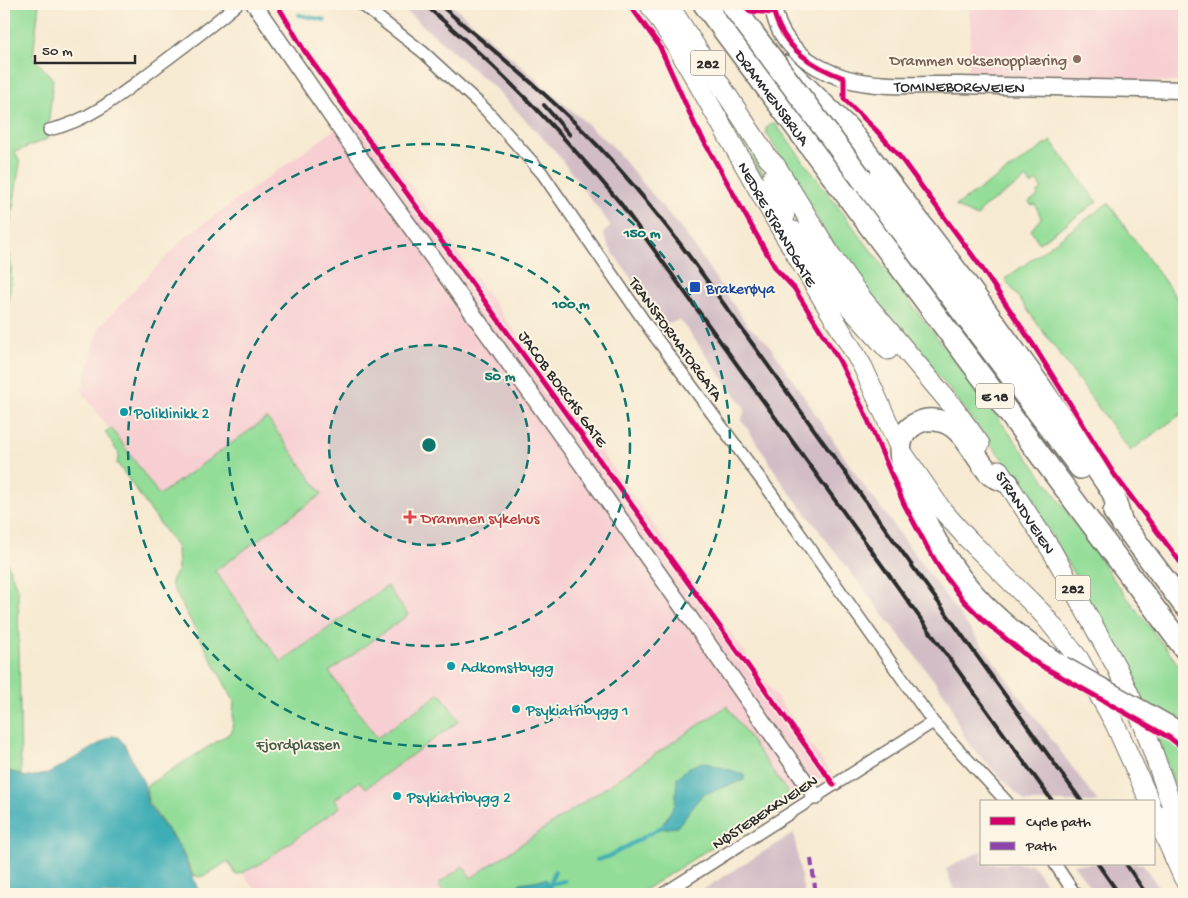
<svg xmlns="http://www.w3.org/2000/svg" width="1188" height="898" font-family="'Gochi Hand',sans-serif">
	<rect width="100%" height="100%" fill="#fcf5e5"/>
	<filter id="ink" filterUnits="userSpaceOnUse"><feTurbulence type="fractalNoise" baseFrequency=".02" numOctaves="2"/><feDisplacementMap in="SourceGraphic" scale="10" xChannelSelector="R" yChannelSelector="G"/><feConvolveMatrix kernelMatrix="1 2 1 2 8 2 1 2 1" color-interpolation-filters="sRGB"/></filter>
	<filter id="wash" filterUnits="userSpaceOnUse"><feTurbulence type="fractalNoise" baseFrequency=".0096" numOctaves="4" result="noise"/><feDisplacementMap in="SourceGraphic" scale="20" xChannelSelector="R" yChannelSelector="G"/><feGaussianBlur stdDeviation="1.12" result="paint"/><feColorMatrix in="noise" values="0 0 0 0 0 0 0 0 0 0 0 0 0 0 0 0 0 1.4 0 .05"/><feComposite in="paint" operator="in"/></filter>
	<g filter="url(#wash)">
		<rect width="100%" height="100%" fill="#f7ead2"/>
		<!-- built -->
		<path fill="#f7cfd2" d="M 968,4 L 1183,4 L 1184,78 L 1176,82 L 968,77 L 971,28 Z
			M 358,113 L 831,773 L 626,894 L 258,894 L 234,862 L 355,774 L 82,391 L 99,327 L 185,237 Z"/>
		<!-- industrial -->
		<path fill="#d2bdc6" d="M 398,4 L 451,4 L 612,146 L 687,236 L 748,326 L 768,343 L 857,476 L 1098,802 L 1025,802 L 969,745 L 957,722 L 949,700 L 784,485 L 742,420 L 745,408 L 680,320 L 663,324 L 609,247 L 603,233 L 611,226 L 555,151 L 497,90 Z
			M 794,834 L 804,894 L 696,894 L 791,835 Z
			M 982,850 L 982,864 L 1032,864 L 1053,894 L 955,894 L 946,869 Z
			M 1073,864 L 1143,864 L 1163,894 L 1096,894 Z"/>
		<!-- green -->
		<path fill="#93dd98" stroke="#5f8462" d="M 4,4 L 39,4 L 33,57 L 53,79 L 47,139 L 15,152 L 20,163 L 7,244 C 15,266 10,296 4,317 Z
			M 662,4 L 774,192 L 777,204 Z
			M 774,122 L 1050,487 L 1117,584 L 1184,672 L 1184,811 L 1143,700 L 1112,640 L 1039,514 L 1003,460 L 949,389 L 890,320 L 826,233 L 766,132 L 766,128 Z
			M 1051,141 L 1097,202 L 1039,243 L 1031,230 L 1041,218 L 1035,204 L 1031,205 L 1029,202 L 1038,196 L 1037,193 L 1042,190 L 1037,181 L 1031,185 L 1027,178 L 983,208 L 977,217 L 955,206 Z
			M 1108,203 L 1184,308 L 1184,412 L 1130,451 L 1005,279 Z
			M 267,418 L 322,494 L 215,571 L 281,662 L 387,586 L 408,615 L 329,672 L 377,738 L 440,693 L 459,721 L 366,788 L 360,781 L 335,799 L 340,807 L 257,866 L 236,875 L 228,861 L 208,874 L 199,877 L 193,875 L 180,847 L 148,802 L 146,786 L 232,732 L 234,701 L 172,586 L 171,580 L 178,570 L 177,548 L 117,463 L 119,454 L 105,432 L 111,428 L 159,495 Z
			M 4,555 L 18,591 L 21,774 L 4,770 Z
			M 727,706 L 791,797 L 638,894 L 446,894 L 438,884 L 463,866 L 471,878 Z"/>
		<!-- water -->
		<path fill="#3cadb5" stroke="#346c70" d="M 112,736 L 118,737 L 123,742 L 144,783 L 147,803 L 180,848 L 200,894 L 4,894 L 4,770 L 27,777 L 48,774 Z
			M 702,762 L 744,774 L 744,780 L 702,795 L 677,827 L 660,829 L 675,804 L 677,778 L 688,768 Z
			M 546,879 L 552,889 L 540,894 L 509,894 L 520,883 Z"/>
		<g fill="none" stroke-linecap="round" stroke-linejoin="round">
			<!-- stream -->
			<path stroke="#3cadb5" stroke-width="4" d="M 299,15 L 325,20
				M 597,860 L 610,856 L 663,826
				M 550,884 L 555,871
				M 545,885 L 565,881"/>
		</g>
	</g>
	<g filter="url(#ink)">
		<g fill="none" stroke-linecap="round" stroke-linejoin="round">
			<defs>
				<path id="minor" d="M 361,4 L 423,52 L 486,110 L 542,173 L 651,331 L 771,493 L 933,722 L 1007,802
					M 49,130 C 91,121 125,91 158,66 C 185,46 212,26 237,4
					M 1055,864 L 1075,894
					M 663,894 L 933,722"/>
				<path id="tertiary" d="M 254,4 L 349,142 L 583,466 L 816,797"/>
				<g id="secondary">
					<path id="s1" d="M 773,4 C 776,42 809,67 844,78 C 881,89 923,84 961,85 C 1035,87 1110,88 1184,90"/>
				</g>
				<g id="primary">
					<path id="s2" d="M 649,4 L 676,45 L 782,231 L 863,367 L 900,449 L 942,510 L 966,537 L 1043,614 L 1079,659 L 1115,724 L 1150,802"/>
					<path d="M 668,4 L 768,158 L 776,166 L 832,257 L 860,296 L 953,407 L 980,444"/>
					<path d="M 772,178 C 781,196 789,211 782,231"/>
					<path d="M 782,231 L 794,231 L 802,237 L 836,292 L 888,350"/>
					<path id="s3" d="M 999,470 L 1052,551 L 1117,668 L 1144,726 L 1184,841"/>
					<path d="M 1154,812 L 1184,879"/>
				</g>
				<g id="motorway">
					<path id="s4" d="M 704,4 L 1184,648"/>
					<path d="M 784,66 L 848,128 L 962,278 L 1040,386 L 1113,493 L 1122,524"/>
					<path d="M 862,179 L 1080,468"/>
					<path d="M 1008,483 C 1003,480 996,478 991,475 C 976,460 965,429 944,422 C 930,417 916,420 906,432 C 894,448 903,472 911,489 C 945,572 987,619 1062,667"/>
					<path d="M 1114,512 L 1184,605"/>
					<path d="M 1169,727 L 1184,737"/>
				</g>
			</defs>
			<!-- minor casing -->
			<use href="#minor" stroke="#726e65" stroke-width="14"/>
			<!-- tertiary casing -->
			<use href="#tertiary" stroke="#726e65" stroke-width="18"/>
			<!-- secondary casing -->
			<use href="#secondary" stroke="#726e65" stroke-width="19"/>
			<!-- primary casing -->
			<use href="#primary" stroke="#726e65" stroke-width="21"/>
			<!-- motorway casing -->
			<use href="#motorway" stroke="#726e65" stroke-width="24"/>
			<!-- minor -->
			<use href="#minor" stroke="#fff" stroke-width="11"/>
			<!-- tertiary -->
			<use href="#tertiary" stroke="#fff" stroke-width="15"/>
			<!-- secondary -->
			<use href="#secondary" stroke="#fff" stroke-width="16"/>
			<!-- primary -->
			<use href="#primary" stroke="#fff" stroke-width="19"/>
			<!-- motorway -->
			<use href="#motorway" stroke="#fff" stroke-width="21"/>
			<!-- rail -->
			<path stroke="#2b2b2b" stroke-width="4" d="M 424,4 C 496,65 561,131 621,204 L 1053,802
				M 439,4 C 493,50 549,95 598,146 C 633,183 665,223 695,264 L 1082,802
				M 544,105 L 570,135
				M 1098,864 L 1119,894
				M 1126,864 L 1146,894"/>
			<defs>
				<path id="motorway-bridge" d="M 731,4 L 862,179
					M 1062,667 L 1169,727"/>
			</defs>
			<!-- motorway-bridge casing -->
			<use href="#motorway-bridge" stroke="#726e65" stroke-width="24" stroke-linecap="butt"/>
			<!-- motorway-bridge -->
			<use href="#motorway-bridge" stroke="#fff" stroke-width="21"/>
			<!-- quiet -->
			<path stroke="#8e44ad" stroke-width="4" stroke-dasharray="8 4" stroke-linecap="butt" d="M 811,859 L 816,894"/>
			<defs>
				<path id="cycleway" d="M 277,4 L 305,52 L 834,785
					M 629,4 L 659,45 L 695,125 L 761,243 L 776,269 L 794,288 L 839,360 L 864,411 L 904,504 L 927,547 L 942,572 L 964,601 L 984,621 L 1033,661 L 1170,738 L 1184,749
					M 743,4 L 750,11 L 774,13 C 784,48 811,66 844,78 L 844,99 L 876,130 L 900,157 L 981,267 L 1034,346 L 1114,474 L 1184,567"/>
			</defs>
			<!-- cycleway casing -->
			<use href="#cycleway" stroke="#fcf5e5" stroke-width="8"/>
			<!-- cycleway -->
			<use href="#cycleway" stroke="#d6006c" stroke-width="5"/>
		</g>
	</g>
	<!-- distance rings -->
	<circle cx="429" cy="445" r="100" fill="#0f766e" fill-opacity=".12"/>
	<g fill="none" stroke="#0f766e" stroke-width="2.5" stroke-dasharray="9 6">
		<circle cx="429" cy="445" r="100"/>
		<circle cx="429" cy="445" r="201"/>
		<circle cx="429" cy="445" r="301"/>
	</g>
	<!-- markers -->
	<circle fill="#8d6e63" stroke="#fcf5e5" stroke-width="2" cx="1077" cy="59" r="5"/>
	<rect fill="#1a4fb4" stroke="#fcf5e5" stroke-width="2" x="689" y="281" width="12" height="12" rx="2.5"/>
	<g fill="#0f9aa8" stroke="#fcf5e5" stroke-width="2">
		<circle cx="124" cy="412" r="5"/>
		<circle cx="451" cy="666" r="5"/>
		<circle cx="516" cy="709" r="5"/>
		<circle cx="397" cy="796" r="5"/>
	</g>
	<path fill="#e0444e" stroke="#fcf5e5" stroke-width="2" d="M407.5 509.5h5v5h5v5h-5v5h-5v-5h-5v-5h5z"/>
	<g text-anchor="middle" stroke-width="4" stroke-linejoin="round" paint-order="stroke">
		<!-- shield labels -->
		<g fill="#fcf5e5" stroke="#6a6863" stroke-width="1">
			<rect x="690.5" y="50.5" width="35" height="25" rx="4"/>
			<rect x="976" y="383.5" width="38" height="25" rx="4"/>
			<rect x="1055.5" y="575.5" width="35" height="25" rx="4"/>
		</g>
		<g font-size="15" font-weight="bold" fill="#2b2b2b">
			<text x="708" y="68">282</text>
			<text x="995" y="401">E 18</text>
			<text x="1073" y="593">282</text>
		</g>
		<!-- education labels -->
		<g font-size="16" fill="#785e54" stroke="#fcf5e5" text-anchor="end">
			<text x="1067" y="65">Drammen voksenopplæring</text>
		</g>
		<!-- street labels -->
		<g font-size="16" fill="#2b2b2b" stroke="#fcf5e5">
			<text dy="6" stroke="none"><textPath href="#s1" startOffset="225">TOMINEBORGVEIEN</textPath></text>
			<text dy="6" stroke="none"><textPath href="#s4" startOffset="116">DRAMMENSBRUA</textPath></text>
			<text dy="6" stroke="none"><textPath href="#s2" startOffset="255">NEDRE STRANDGATE</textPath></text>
			<text transform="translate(677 338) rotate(54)" y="6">TRANSFORMATORGATA</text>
			<text transform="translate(564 388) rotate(54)" y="6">JACOB BORCHS GATE</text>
			<text dy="6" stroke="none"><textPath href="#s3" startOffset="50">STRANDVEIEN</textPath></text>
			<text transform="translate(764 811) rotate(-33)" y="6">NØSTEBEKKVEIEN</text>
		</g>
		<!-- transit labels -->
		<g font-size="16" fill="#164399" stroke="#fcf5e5" text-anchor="start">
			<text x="706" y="293">Brakerøya</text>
		</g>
		<!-- culture labels -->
		<g font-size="16" fill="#0d838f" stroke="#fcf5e5" text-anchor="start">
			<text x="134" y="418">Poliklinikk 2</text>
			<text x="461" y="672">Adkomstbygg</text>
			<text x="526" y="715">Psykiatribygg 1</text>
			<text x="407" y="802">Psykiatribygg 2</text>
		</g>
		<!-- health labels -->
		<g font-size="16" fill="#be3a42" stroke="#fcf5e5" text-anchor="start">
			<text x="421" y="523">Drammen sykehus</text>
		</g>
		<!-- park labels -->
		<g font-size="16" fill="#455846" stroke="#fcf5e5">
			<text x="298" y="749">Fjordplassen</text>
		</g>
	</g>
	<circle cx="429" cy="445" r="8" fill="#0f766e" stroke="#fcf5e5" stroke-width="2.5"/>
	<g font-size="15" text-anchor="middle" font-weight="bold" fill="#0f766e" stroke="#fcf5e5" stroke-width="4" stroke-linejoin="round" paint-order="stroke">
		<text x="642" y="237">150 m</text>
		<text x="571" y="308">100 m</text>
		<text x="500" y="380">50 m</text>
	</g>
	<!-- margin -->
	<rect width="1188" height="898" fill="none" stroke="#fcf5e5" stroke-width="20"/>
	<!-- legend -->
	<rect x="980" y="800" width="175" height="65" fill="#fcf5e5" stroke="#a8a49b"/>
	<rect x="990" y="817" width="25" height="8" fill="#d6006c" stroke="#a8a49b"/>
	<text x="1026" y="826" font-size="15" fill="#2b2b2b">Cycle path</text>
	<rect x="990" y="842" width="25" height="8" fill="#8e44ad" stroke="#a8a49b"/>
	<text x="1026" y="850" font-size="15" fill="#2b2b2b">Path</text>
	<!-- scale -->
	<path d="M35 55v8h100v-8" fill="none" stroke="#2b2b2b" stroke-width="2.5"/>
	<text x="42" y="55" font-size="15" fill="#2b2b2b" stroke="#fcf5e5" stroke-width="4" paint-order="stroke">50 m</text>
</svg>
